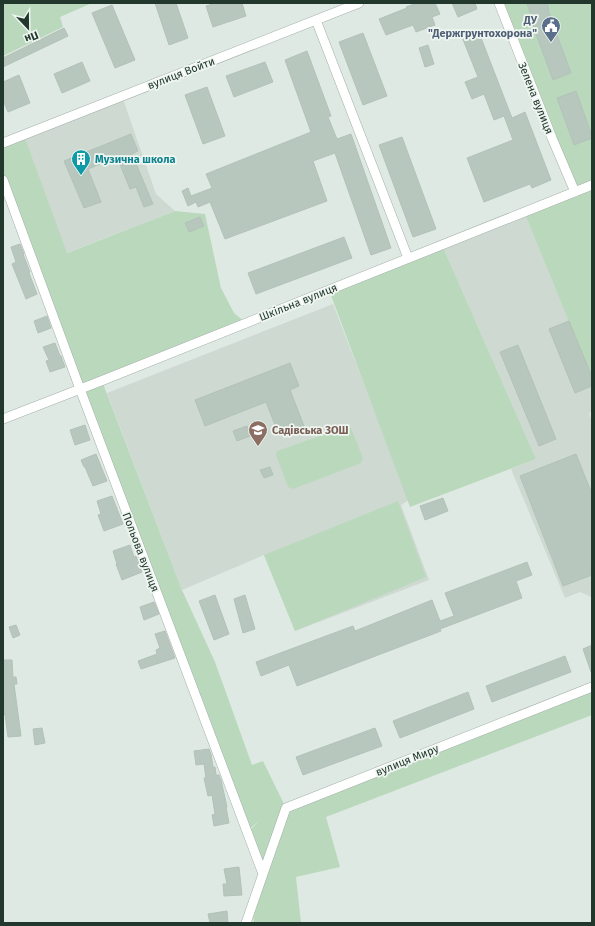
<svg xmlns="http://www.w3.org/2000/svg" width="595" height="926" font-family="'Fira Sans',sans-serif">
	<rect width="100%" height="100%" fill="#dfe9e3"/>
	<!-- built -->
	<path fill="#ced9d2" d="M 122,96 L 156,194 L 175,211 L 66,253 L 24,135 Z
		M 524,212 L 592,377 L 592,410 L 589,414 L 592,421 L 592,599 L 591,597 L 580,592 L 565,598 L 511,469 L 536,459 L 442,245 Z
		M 333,304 L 409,500 L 401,505 L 429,580 L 295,631 L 264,555 L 182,590 L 107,393 Z"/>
	<!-- green -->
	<path fill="#bad9bc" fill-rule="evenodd" d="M 3,3 L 92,3 L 60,17 L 63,27 L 3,56 Z
		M 499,3 L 527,3 L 531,16 L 547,3 L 592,3 L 592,185 L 575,192 ZM 551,17 L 571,73 L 553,80 L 533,26 L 551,19 Z
		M 24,135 L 67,253 L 175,211 L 205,214 L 221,288 L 234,313 L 246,323 L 102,381 L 182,590 L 215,662 L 252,765 L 263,761 L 286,808 L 592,687 L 592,715 L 326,817 L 340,867 L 296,877 L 301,923 L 254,923 L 252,908 L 263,874 L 249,831 L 259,821 L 247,831 L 3,179 L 3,143 Z
		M 592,186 L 592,378 L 524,212 Z
		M 442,245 L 536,459 L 410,507 L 329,290 Z
		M 346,427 L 351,428 L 363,458 L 361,463 L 293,489 L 288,487 L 276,455 L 277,451 Z
		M 398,501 L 426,577 L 295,631 L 264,555 Z"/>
	<!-- building -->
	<path fill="#b8c7be" stroke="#b2c2b8" d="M 155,3 L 176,3 L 188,38 L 169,45 Z
		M 216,3 L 242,3 L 246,16 L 213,27 L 206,6 Z
		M 417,3 L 435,3 L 440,14 L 432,17 L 435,25 L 416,32 L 413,25 L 386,35 L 379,19 L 407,8 L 406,7 Z
		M 452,3 L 475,3 L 477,9 L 458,17 Z
		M 527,3 L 547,3 L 549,10 L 548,10 L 571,73 L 553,80 L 533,26 L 534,25 Z
		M 112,5 L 135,60 L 115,68 L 92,13 Z
		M 64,28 L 68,36 L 3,67 L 3,58 Z
		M 478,30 L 512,118 L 525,112 L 551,180 L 532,188 L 530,184 L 484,202 L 467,158 L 513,140 L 504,116 L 494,120 L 484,94 L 472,99 L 465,82 L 478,77 L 462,37 Z
		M 363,33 L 387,96 L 363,105 L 339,42 Z
		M 428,45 L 434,64 L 425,67 L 419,48 Z
		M 307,51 L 331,116 L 328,117 L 337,139 L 351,134 L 391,248 L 371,255 L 335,153 L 313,161 L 327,201 L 225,239 L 210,202 L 198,207 L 196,202 L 188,206 L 182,191 L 188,188 L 191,196 L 212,188 L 206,174 L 311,132 L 285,60 Z
		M 82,62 L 90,81 L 62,93 L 54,74 Z
		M 265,62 L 273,82 L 234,97 L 226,76 Z
		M 19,75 L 30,103 L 8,112 L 3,100 L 3,82 Z
		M 207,87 L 225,136 L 203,144 L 185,95 Z
		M 576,91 L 592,136 L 592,138 L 574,145 L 557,98 Z
		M 131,134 L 138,151 L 132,154 L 153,204 L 144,207 L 136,187 L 130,189 L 117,157 L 88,169 L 101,202 L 84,208 L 64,161 Z
		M 402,137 L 436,229 L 413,237 L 379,145 Z
		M 200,217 L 204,226 L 189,232 L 185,223 Z
		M 344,237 L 352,258 L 256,294 L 248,273 Z
		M 20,244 L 24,254 L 23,254 L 30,272 L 29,273 L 37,294 L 26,299 L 12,264 L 16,262 L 11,247 Z
		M 47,316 L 51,328 L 38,333 L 34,321 Z
		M 569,321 L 592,377 L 592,386 L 575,393 L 549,329 Z
		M 55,343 L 60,356 L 61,356 L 65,367 L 50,372 L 46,361 L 49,360 L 43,347 Z
		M 518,345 L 556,439 L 539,446 L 500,352 Z
		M 290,363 L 299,386 L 290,390 L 304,426 L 279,435 L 266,402 L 205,426 L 195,400 Z
		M 85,425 L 90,440 L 75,445 L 70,430 Z
		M 247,426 L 250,436 L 237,441 L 233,431 Z
		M 96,454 L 107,481 L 93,486 L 85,467 L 84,467 L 81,460 Z
		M 576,454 L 592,494 L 592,575 L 563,586 L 520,476 Z
		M 270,467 L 273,475 L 264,478 L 260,470 Z
		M 112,496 L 123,524 L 104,531 L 98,515 L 101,514 L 97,501 Z
		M 443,498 L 448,511 L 425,520 L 420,506 Z
		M 130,545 L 134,557 L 136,556 L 142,572 L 122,580 L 116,564 L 117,564 L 113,551 Z
		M 527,562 L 532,575 L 516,581 L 522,598 L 440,629 L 441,631 L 297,686 L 289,665 L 261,676 L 256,662 L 353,626 L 355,631 L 432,600 L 440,621 L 454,616 L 445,593 Z
		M 215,595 L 229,634 L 214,640 L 199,601 Z
		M 245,595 L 255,629 L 243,633 L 234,599 Z
		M 154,602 L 159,614 L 144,620 L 140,607 Z
		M 16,625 L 20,635 L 13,638 L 9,627 Z
		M 165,631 L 175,658 L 141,669 L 138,661 L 157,654 L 156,650 L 160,648 L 155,634 Z
		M 592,645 L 592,672 L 591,672 L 583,649 Z
		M 565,656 L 571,672 L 492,702 L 486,686 Z
		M 3,660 L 12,660 L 13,677 L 16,677 L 17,684 L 14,684 L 21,736 L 8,737 L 5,714 L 4,715 L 3,707 L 5,707 L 3,694 Z
		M 468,692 L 474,709 L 400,738 L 393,721 Z
		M 42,728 L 45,743 L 35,745 L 33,729 Z
		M 375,728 L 382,746 L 303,775 L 296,757 Z
		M 209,749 L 211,754 L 213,767 L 215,767 L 216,775 L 219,775 L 221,780 L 227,807 L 226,807 L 229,823 L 214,826 L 212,815 L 215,814 L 212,795 L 208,796 L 204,778 L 206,778 L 204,764 L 196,765 L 194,751 Z
		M 239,867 L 242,895 L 224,896 L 223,884 L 227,884 L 224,869 Z
		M 227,911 L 228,923 L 210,923 L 208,914 Z"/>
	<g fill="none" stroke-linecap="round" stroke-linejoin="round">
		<defs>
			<path id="street" d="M 499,3 L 552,138 L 575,192
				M 316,20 L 408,258
				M 3,143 L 359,3
				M 3,180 L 80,389 L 263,874 L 246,923
				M 3,419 L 101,381 L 592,185
				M 263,874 L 286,808 L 592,687"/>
		</defs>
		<!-- street casing -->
		<use href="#street" stroke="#a3b0a9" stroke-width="10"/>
		<!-- street -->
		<use href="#street" stroke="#fff" stroke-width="9"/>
	</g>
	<!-- icons -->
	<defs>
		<symbol id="civic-pin" viewBox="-11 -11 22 30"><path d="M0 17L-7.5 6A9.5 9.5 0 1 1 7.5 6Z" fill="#5c6f8a" stroke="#eff6f1"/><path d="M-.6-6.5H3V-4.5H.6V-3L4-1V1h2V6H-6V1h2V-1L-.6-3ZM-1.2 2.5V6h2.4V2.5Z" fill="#fff"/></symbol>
		<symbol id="building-pin" viewBox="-11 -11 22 30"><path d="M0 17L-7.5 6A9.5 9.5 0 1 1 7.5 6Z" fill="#0f9aa8" stroke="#eff6f1"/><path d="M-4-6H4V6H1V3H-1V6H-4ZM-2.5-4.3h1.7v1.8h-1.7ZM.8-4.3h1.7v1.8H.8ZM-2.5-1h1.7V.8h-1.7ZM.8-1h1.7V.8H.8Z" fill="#fff"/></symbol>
		<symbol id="school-pin" viewBox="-11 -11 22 30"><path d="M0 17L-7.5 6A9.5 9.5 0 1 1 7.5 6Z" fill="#8d6e63" stroke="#eff6f1"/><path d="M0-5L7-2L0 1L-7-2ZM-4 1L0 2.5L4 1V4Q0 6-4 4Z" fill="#fff"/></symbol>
	</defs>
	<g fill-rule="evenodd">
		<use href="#civic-pin" x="540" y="15" width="22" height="30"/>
		<use href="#building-pin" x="70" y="148" width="22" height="30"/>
		<use href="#school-pin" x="247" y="419" width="22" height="30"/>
	</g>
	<g text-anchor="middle" stroke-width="3.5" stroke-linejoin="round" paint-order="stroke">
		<!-- service labels -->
		<g font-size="11" font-weight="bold" fill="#4e5e75" stroke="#eff6f1" text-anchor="end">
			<text x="537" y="24">ДУ<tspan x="537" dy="13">"Держгрунтохорона"</tspan></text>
		</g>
		<!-- street labels -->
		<g font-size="11" fill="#22382d" stroke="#eff6f1">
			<text transform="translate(181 73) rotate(-21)" y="4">вулиця Войти</text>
			<text transform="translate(536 98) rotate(68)" y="4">Зелена вулиця</text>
			<text transform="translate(298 302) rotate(-22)" y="4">Шкільна вулиця</text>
			<text transform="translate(141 552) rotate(69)" y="4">Польова вулиця</text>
			<text transform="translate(407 760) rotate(-22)" y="4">вулиця Миру</text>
		</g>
		<!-- culture labels -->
		<g font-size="11" font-weight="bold" fill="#0d838f" stroke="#eff6f1" text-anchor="start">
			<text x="95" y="163">Музична школа</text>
		</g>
		<!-- education labels -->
		<g font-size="11" font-weight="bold" fill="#785e54" stroke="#eff6f1" text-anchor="start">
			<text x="272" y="434">Садівська ЗОШ</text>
		</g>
	</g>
	<!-- border -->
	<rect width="595" height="926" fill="none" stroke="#22382d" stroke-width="8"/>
	<!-- north arrow -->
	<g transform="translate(28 28) rotate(158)" stroke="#eff6f1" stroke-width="3" paint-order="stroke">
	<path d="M0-3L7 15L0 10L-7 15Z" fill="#22382d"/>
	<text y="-6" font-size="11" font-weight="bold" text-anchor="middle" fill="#22382d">Пн</text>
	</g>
</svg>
